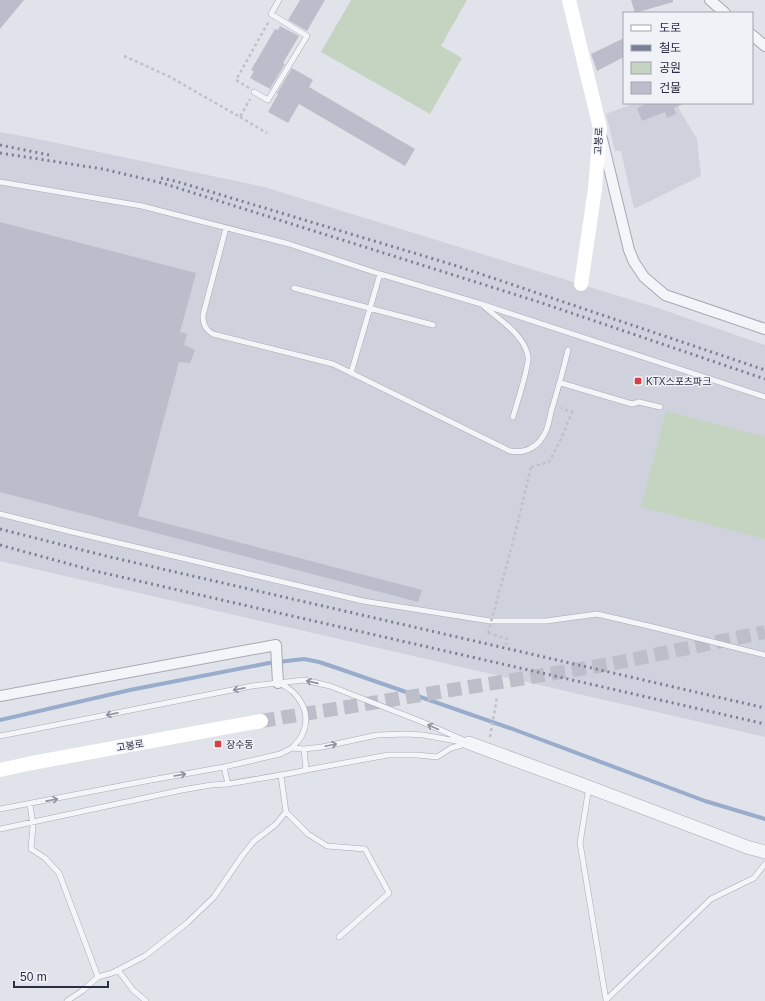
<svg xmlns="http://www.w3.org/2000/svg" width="765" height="1001" font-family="Arial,'Noto Sans KR',sans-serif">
	<rect width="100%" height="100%" fill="#e1e3ea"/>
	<!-- built -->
	<path fill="#cfd2dc" d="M 635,103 L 678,103 L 679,109 L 697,139 L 701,176 L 634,209 L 621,151 L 615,151 L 606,114 Z
		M 0,132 L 38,139 L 264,187 L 658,308 L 765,345 L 765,737 L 0,561 Z"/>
	<!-- green -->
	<path fill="#c4d4c1" d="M 351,0 L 467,0 L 441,46 L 462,58 L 430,114 L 321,52 Z
		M 666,411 L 765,437 L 765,539 L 641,507 Z"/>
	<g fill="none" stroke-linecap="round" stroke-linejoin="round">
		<!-- stream -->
		<path stroke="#9aaccc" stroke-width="4" d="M 0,720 L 130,690 L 269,663 L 304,659 L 319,662 L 337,668 L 510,728 L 705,801 L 765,819"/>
	</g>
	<!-- building -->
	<path fill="#bbbeca" d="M 0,0 L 24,0 L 0,29 Z
		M 300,0 L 325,0 L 307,31 L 288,20 Z
		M 631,0 L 673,0 L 673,2 L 635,13 Z
		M 280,26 L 299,36 L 283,63 L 285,64 L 270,89 L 250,78 L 254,71 L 251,70 L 275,29 L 278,30 Z
		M 624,38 L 624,57 L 597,71 L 591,54 Z
		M 292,68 L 313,80 L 309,87 L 415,149 L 405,166 L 299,104 L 288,123 L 268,112 L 278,94 L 277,93 Z
		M 648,103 L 685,103 L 674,108 L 676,114 L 667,118 L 665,112 L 642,121 L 637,108 Z
		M 0,222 L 196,273 L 180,332 L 187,334 L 184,345 L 195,350 L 190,363 L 179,362 L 138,516 L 422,590 L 418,602 L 0,492 Z"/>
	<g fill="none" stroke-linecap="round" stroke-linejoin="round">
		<!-- secondary-tunnel -->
		<path stroke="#bcbfc9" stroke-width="14" stroke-dasharray="14 7" stroke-linecap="butt" d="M 261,721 L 611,664 L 765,632"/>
		<defs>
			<path id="service" d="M 254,92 L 268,100 L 307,36 L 271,14 L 279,0
				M 0,182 L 142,206 L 289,244 L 380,274 L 481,304 L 765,397
				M 226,228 L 203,315 C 203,324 205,329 213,334 L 333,364 L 510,451 C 523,453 534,450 542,438 C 548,431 549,421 551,412 C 557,392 563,371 568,350
				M 294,288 L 433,325
				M 484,306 C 499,320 524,334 528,356 C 530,364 516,406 513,417
				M 351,373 L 380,274
				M 561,383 L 632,404 L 639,402 L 660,407
				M 0,514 L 68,531 L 363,601 L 490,621 L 546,621 L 597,614 L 657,628 L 765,655
				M 279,683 C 299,692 313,713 302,735 C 300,740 295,744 292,748
				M 0,736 L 252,686 L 304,680 L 330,686 L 353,695 L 420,721 L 468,742
				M 224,767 L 228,784 C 254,779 280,776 306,770 L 304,749
				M 306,770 L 388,755 L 417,755 L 437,757 L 451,748 L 466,744
				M 281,776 L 286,812 L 308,834 L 327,846 L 365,849 L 389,893 L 339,937
				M 589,787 L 580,843 L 606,1000
				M 30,804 L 33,826 L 31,849 L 45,858 L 59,873 L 98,977
				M 0,809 L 151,780 L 224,767 L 280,754 L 292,748 L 304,749 L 322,747 L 377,735 L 407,734 L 423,735 L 462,742
				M 0,829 L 182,790 L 211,785 L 228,784
				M 118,970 L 133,990 L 146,1001
				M 606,1000 L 711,899 L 754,878 L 765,864
				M 67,1001 L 82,991 L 98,977 L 112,973 L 145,956 L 187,923 L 214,897 L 242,856 L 254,841 L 275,825 L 286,812"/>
			<path id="minor" d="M 710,0 L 725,13
				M 752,35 L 765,46
				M 602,139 L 629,250 L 634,262 L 644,277 L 665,295 L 765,329
				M 0,696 L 276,645 L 278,683"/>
			<path id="tertiary" d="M 469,743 L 578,783 L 747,847 L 765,852"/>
		</defs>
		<!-- service casing -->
		<use href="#service" stroke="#a6a9b5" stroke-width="6"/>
		<!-- minor casing -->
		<use href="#minor" stroke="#a6a9b5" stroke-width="12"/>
		<!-- tertiary casing -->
		<use href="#tertiary" stroke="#a6a9b5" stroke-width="14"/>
		<!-- path -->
		<path stroke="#bfc1c9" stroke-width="2.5" stroke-dasharray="3 3" stroke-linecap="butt" d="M 124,56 L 170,77 L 240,117 L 250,99
			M 249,88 L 236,80 L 269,21
			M 240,117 L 267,133
			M 531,467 L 549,462 L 561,439 L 572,412 L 561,408
			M 488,633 L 507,639 L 506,645
			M 490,737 L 497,697"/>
		<!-- service -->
		<use href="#service" stroke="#f4f5f8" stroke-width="5"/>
		<!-- minor -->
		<use href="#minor" stroke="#f4f5f8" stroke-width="10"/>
		<!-- tertiary -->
		<use href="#tertiary" stroke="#f4f5f8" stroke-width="13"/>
		<!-- secondary -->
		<path stroke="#fff" stroke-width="14" d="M 569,0 L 600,128 L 595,189 L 581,284
			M 0,770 L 32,763 L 261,721"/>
		<!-- rail -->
		<path stroke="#798094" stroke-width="3" stroke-dasharray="2 4" stroke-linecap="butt" d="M 0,145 L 49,155
			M 0,153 L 103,169 L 162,183 L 539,302 L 765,379
			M 161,178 L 175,181 L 457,266 L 765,370
			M 0,529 L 106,556 L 765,708
			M 0,545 L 95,571 L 765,724"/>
		<!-- path-bridge -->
		<path stroke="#bfc1c9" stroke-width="2.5" stroke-dasharray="3 3" stroke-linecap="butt" d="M 488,633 L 514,538 L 531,467"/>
	</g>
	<!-- one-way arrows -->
	<defs><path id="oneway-shaft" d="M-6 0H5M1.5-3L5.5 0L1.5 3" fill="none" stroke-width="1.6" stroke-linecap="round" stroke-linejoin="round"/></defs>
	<g stroke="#8e929e">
		<use href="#oneway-shaft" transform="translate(312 682) rotate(-167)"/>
		<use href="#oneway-shaft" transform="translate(239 689) rotate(169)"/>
		<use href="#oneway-shaft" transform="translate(112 714) rotate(169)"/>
		<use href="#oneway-shaft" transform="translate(433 727) rotate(-156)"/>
		<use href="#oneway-shaft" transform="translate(331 745) rotate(-12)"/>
		<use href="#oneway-shaft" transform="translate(180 775) rotate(-10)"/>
		<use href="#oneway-shaft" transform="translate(52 800) rotate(-11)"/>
	</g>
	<!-- markers -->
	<g fill="#d44044" stroke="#f0f2f7" stroke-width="1.5">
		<rect x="634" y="377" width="8" height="8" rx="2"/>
		<rect x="214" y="740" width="8" height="8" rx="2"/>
	</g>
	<g text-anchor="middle" stroke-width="3" stroke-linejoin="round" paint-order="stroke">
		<!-- street labels -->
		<g font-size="10" fill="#282e43" stroke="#f0f2f7">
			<text transform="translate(598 141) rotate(-88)" y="4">고봉로</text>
			<text transform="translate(130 745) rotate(-10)" y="4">고봉로</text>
		</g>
		<!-- poi labels -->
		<g font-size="10" fill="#282e43" stroke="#f0f2f7" text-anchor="start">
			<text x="646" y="385">KTX스포츠파크</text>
			<text x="226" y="748">장수동</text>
		</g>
	</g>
	<!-- legend -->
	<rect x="623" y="12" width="130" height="92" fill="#f0f2f7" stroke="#a0a4af"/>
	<rect x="631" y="25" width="20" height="6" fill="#ffffff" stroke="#a0a4af"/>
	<text x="659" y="32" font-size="12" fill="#282e43">도로</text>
	<rect x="631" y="45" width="20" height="6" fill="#798094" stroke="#a0a4af"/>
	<text x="659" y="52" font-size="12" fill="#282e43">철도</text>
	<rect x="631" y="62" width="20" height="12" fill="#c4d4c1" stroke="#a0a4af"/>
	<text x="659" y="72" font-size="12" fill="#282e43">공원</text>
	<rect x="631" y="82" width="20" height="12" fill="#bbbeca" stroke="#a0a4af"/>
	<text x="659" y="92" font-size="12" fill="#282e43">건물</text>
	<!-- scale -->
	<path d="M14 981v6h94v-6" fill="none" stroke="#282e43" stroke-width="2"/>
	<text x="20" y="981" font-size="12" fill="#282e43" stroke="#f0f2f7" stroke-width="3" paint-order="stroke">50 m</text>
</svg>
